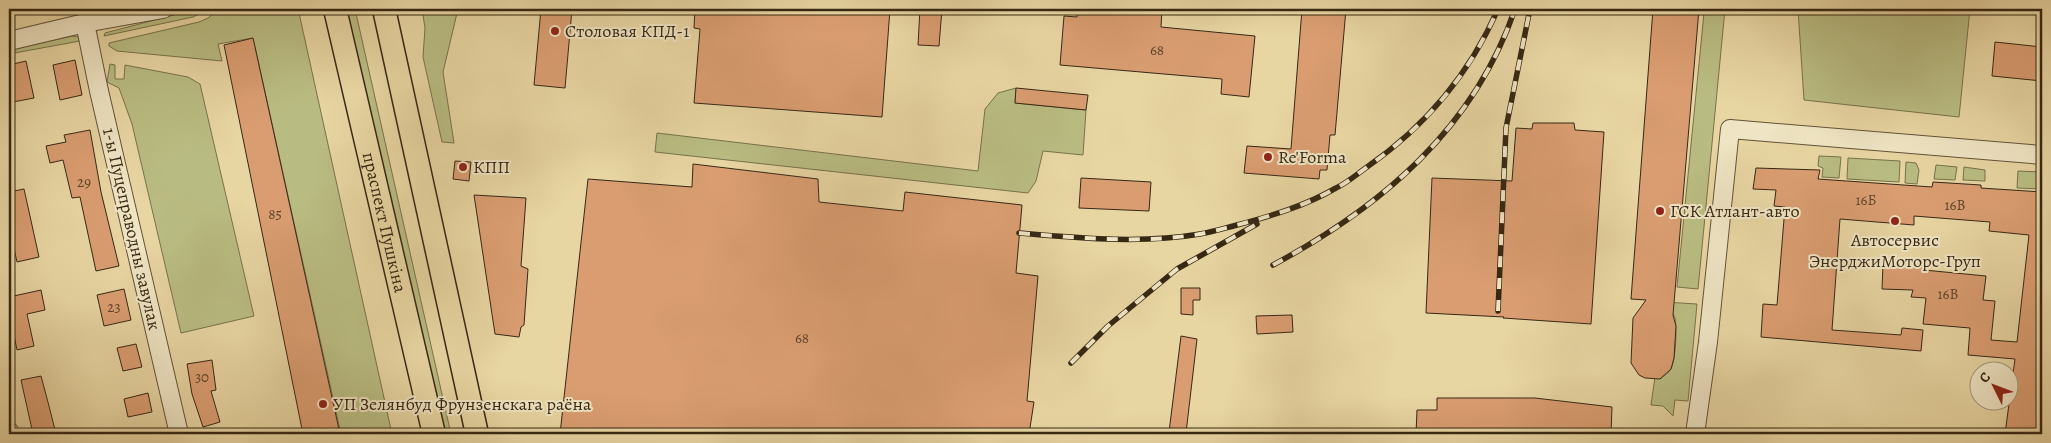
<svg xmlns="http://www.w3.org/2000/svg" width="2051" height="443" font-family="Alegreya,serif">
	<rect width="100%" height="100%" fill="#e7d5a2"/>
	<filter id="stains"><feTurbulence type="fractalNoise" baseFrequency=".004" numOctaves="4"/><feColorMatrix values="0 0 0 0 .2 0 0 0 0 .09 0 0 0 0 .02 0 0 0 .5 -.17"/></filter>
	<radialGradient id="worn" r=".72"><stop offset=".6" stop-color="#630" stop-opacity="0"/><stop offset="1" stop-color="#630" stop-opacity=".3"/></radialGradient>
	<!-- green -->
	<path fill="#b9bc82" stroke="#78724b" d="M 197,9 L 209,9 L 193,17 L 104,36 L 105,33 Z
		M 220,9 L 296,9 L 299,13 L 392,434 L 341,434 L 253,38 L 218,44 L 222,61 L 117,51 L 109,46 L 109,43 L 199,22 L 208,18 Z
		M 347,9 L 355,9 L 451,434 L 444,434 L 391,199 L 370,115 Z
		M 422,9 L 458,9 L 443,72 L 454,143 L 442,142 L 423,57 L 425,28 Z
		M 1720,9 L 1725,9 L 1698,289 L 1677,287 L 1704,13 L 1720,14 Z
		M 1798,9 L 1970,9 L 1959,117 L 1804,100 Z
		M 72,36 L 79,37 L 80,41 L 9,54 L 9,50 Z
		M 110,64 L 115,65 L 115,79 L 124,79 L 125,65 L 188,77 L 200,84 L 254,316 L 181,333 L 132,124 L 119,88 L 107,82 Z
		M 1016,88 L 1015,103 L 1086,110 L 1083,155 L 1043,151 L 1036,181 L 1028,193 L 655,152 L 657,133 L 978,171 L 985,109 L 998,93 Z
		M 1819,156 L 1841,157 L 1839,178 L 1822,177 L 1823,168 L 1818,166 Z
		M 1848,158 L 1900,161 L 1899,182 L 1847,179 Z
		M 1906,162 L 1916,163 L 1919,170 L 1917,184 L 1905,183 Z
		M 1936,165 L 1957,167 L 1955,180 L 1934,179 Z
		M 1964,167 L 1985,170 L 1985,181 L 1963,180 Z
		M 2018,171 L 2042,172 L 2042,189 L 2017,188 Z
		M 1664,302 L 1697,304 L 1688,401 L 1675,400 L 1673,416 L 1663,406 L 1651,405 L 1655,377 L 1660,379 C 1664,376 1669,373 1671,369 C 1676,359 1677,329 1675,318 C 1673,312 1668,307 1664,302 Z"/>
	<!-- building -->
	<path fill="#d99d71" stroke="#372814" d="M 541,9 L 572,9 L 565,88 L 534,85 Z
		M 695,9 L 890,9 L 882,117 L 694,103 L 700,29 L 694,28 Z
		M 920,9 L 942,9 L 939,46 L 918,45 Z
		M 1078,9 L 1162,9 L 1161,27 L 1255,36 L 1249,97 L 1221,94 L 1222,79 L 1060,65 L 1064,16 L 1077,17 Z
		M 1302,9 L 1346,9 L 1335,135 L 1330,135 L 1327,170 L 1320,170 L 1319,179 L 1244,173 L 1247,146 L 1291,149 Z
		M 1653,9 L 1699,9 L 1673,315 L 1676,326 L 1674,358 L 1671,369 L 1660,379 L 1645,378 L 1639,375 L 1631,363 L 1633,318 L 1646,300 L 1631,299 Z
		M 253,38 L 340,434 L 303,434 L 224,45 Z
		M 1995,42 L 2042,47 L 2042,81 L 1992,76 Z
		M 75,60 L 82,95 L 60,100 L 53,65 Z
		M 26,61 L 34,98 L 13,102 L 9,82 L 9,65 Z
		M 1016,88 L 1088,95 L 1086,110 L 1015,103 Z
		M 1533,123 L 1574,123 L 1575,130 L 1604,132 L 1591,324 L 1503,318 L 1504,317 L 1426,313 L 1432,178 L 1512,181 L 1516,128 L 1532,129 Z
		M 90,130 L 101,192 L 119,266 L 96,271 L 80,197 L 72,198 L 63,160 L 50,163 L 46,146 L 66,142 L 64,135 Z
		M 455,161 L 471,162 L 469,181 L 453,179 Z
		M 693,164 L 818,179 L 819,202 L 903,211 L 905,192 L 1022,205 L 1016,273 L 1038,276 L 1027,401 L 1034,402 L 1029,434 L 560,434 L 588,179 L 692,187 Z
		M 1756,168 L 1820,170 L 1818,179 L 1932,187 L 1933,182 L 1981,185 L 1981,188 L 2042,192 L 2042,434 L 2005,434 L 2015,359 L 1968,355 L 1970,328 L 1923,324 L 1926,298 L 1911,297 L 1913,290 L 1882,289 L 1883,264 L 1924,266 L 1924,270 L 1986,276 L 1983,300 L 1995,301 L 1991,340 L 2017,342 L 2029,235 L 1989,231 L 1990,222 L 1914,216 L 1914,225 L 1840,219 L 1832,330 L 1901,335 L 1902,328 L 1923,330 L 1921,351 L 1761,337 L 1763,304 L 1777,305 L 1785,207 L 1774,206 L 1776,190 L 1753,189 Z
		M 1081,178 L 1151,182 L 1149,211 L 1079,208 Z
		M 24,189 L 39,257 L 17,262 L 9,226 L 9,192 Z
		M 474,195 L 526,198 L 521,266 L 528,269 L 524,325 L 521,327 L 519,337 L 495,334 Z
		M 1181,288 L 1200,288 L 1200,300 L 1193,300 L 1193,315 L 1181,314 Z
		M 124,289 L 131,320 L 104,326 L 97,295 Z
		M 41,290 L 45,310 L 27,314 L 34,346 L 17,350 L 9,311 L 9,297 Z
		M 1292,315 L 1293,332 L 1257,334 L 1256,316 Z
		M 1181,336 L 1197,339 L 1186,433 L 1169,432 Z
		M 136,344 L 142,367 L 123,371 L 117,348 Z
		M 212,360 L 216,390 L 211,391 L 220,422 L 203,427 L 192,394 L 187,364 Z
		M 41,376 L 49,406 L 56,434 L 33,434 L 21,380 Z
		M 148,393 L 152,412 L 128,417 L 124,399 Z
		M 1437,398 L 1535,398 L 1612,407 L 1611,434 L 1537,432 L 1537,434 L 1416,434 L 1417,410 L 1437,410 Z"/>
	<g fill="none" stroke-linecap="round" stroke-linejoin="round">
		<defs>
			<path id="minor" d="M 85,23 L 99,91 L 179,434
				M 9,41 L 85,23 L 163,9
				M 9,431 L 9,434
				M 1695,434 L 1708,342 L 1730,129 L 2042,155"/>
			<g id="major">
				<path id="s1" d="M 335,9 L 434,434"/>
				<path d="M 384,9 L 477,434"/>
			</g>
		</defs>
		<!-- minor casing -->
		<use href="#minor" stroke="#635338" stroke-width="20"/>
		<!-- major casing -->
		<use href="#major" stroke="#372814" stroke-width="25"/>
		<!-- minor -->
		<use href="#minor" stroke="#efe4c3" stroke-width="18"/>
		<!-- major -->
		<use href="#major" stroke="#e7d5a2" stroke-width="22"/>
		<defs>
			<path id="rail" d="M 1019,233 C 1079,238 1141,244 1200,234 C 1212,232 1225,228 1237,225 C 1271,216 1305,206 1336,188 C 1347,183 1357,174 1367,167 C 1426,126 1469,75 1498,9
				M 1273,265 C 1381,207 1474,129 1515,9
				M 1498,311 L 1506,128 L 1530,9
				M 1071,363 L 1108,326 L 1177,269 L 1257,224"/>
		</defs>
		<!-- rail casing -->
		<use href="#rail" stroke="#372814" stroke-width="5.5"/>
		<!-- rail -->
		<use href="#rail" stroke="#efe4c3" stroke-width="4" stroke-dasharray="11" stroke-linecap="butt"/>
	</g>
	<!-- markers -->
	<g fill="#8f2418" stroke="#efe4c3" stroke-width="2">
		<circle cx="555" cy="31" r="5"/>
		<circle cx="1268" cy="157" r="5"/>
		<circle cx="463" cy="167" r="5"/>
		<circle cx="1660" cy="211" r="5"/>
		<circle cx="1895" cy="221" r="5"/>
		<circle cx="323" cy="404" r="5"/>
	</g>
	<g text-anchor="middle" stroke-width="4" stroke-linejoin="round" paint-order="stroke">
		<!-- number labels -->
		<g font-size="15" fill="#60452b">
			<text x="1157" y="55">68</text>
			<text x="84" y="187">29</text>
			<text x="1866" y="205">16Б</text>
			<text x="1955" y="210">16В</text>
			<text x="275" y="219">85</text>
			<text x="1948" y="299">16В</text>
			<text x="114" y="312">23</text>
			<text x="802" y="343">68</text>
			<text x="202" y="382">30</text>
		</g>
		<!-- poi labels -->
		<g font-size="18" fill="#372814" stroke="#efe4c3" text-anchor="start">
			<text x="565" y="37">Столовая КПД-1</text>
			<text x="1278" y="163">Re'Forma</text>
			<text x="473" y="173">КПП</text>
			<text x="1670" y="217">ГСК Атлант-авто</text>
			<text x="1895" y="246" text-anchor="middle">Автосервис<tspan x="1895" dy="21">ЭнерджиМоторс-Груп</tspan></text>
			<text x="333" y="410">УП Зелянбуд Фрунзенскага раёна</text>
		</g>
		<!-- street labels -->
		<g font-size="18" fill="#372814" stroke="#efe4c3">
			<text dy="6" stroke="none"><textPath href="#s1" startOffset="219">праспект Пушкіна</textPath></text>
			<text transform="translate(132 229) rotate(77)" y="6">1-ы Пуцеправодны завулак</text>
		</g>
	</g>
	<!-- margin -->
	<rect width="2051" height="443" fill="none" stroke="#e7d5a2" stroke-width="30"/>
	<rect x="10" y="10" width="2031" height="423" fill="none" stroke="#372814" stroke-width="2.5"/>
	<rect x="15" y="15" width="2021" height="413" fill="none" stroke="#372814"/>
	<!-- north arrow -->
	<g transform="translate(1994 386) rotate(312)"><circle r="24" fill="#efe4c3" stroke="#a5997d"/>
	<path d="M0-4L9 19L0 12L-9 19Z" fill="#8f2418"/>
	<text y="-8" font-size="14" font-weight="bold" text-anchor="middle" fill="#372814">С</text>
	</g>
	<rect width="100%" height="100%" filter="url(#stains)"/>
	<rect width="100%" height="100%" fill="url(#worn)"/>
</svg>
